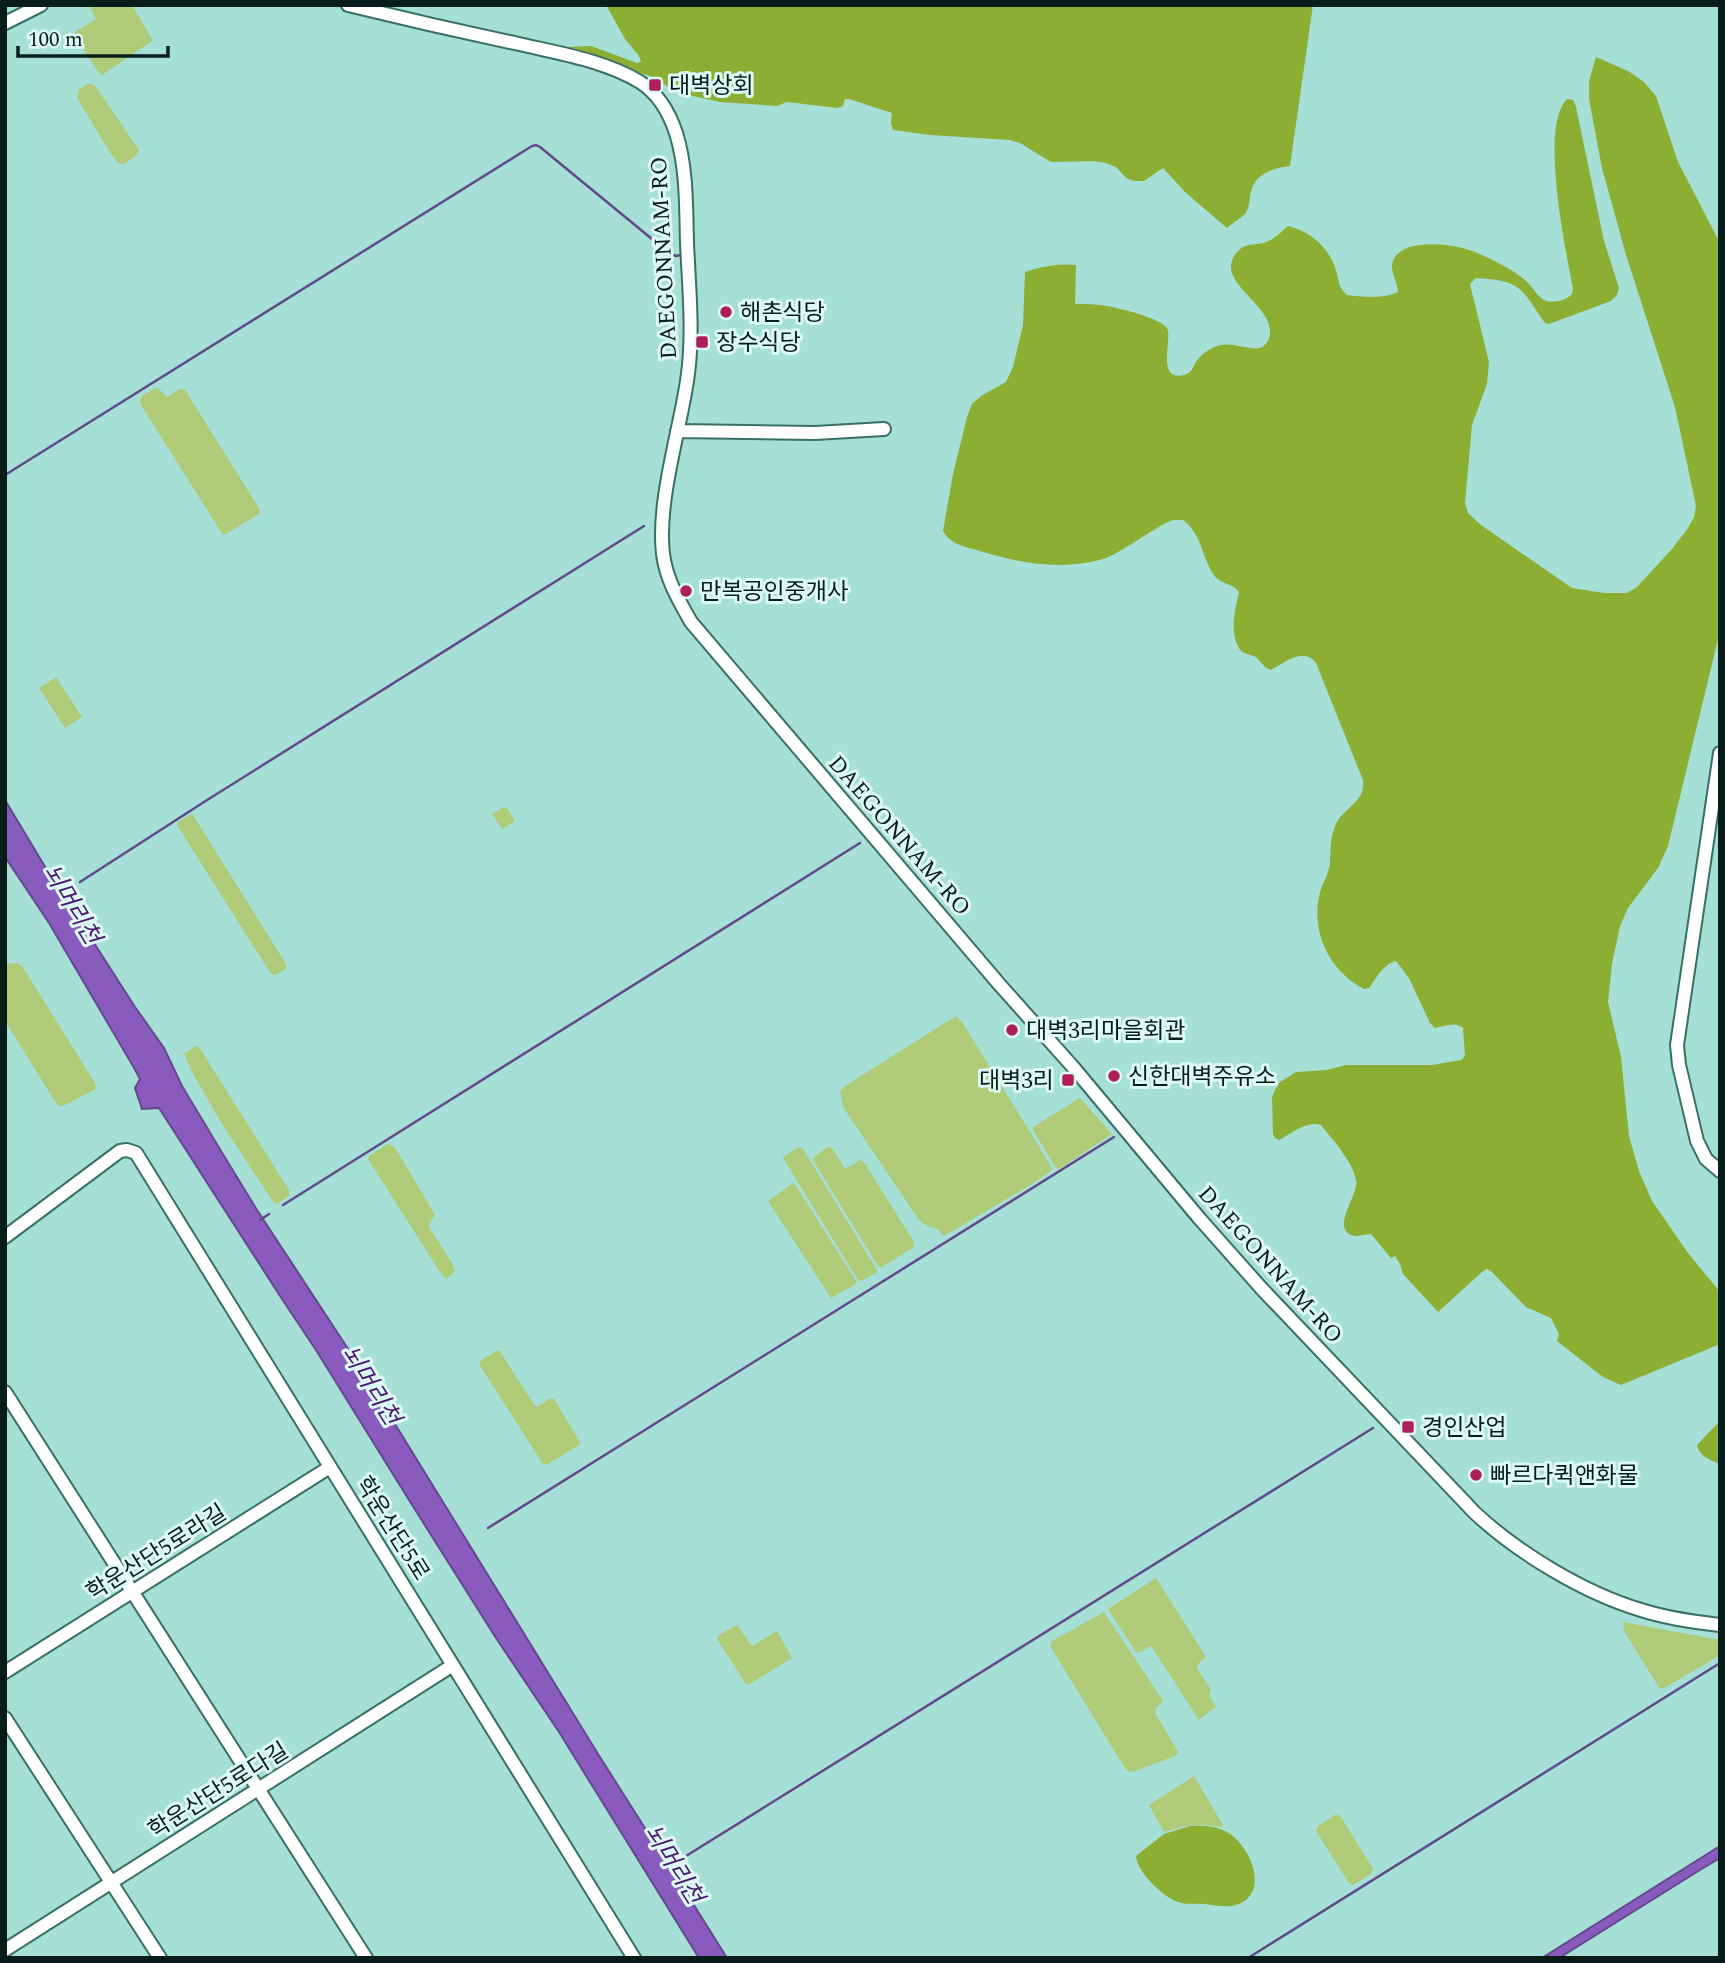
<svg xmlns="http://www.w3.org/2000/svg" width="1725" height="1963" font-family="Spectral,'Noto Sans KR',serif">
	<rect width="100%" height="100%" fill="#a6dfd6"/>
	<!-- green -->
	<path fill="#afcb77" d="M 89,5 L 132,5 L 152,39 L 152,41 L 102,75 L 99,73 L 75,37 L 75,32 L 96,19 Z
		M 88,84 L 92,84 L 96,87 L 139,150 L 137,155 L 124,164 L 118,163 L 111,154 L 77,98 L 79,89 Z
		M 155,388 L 159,389 L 167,397 L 180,389 L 185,390 L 260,510 L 259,514 L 224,535 L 221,532 L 141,405 L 140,400 L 142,396 Z
		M 56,677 L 82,717 L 65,728 L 39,688 Z
		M 504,807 L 508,809 L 515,821 L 502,829 L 492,814 Z
		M 190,815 L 193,815 L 286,964 L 286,969 L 275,975 L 271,974 L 177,825 L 178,822 Z
		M 17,963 L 22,966 L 95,1083 L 96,1088 L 94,1090 L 63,1106 L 60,1106 L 56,1103 L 5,1021 L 5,964 Z
		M 956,1016 L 962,1022 L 1048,1161 L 1052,1170 L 1032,1184 L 944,1236 L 936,1228 L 927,1226 L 919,1220 L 843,1107 L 840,1091 L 845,1086 Z
		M 196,1046 L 199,1047 L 289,1190 L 289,1196 L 277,1204 L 274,1203 L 222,1124 L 192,1072 L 184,1054 Z
		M 1080,1098 L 1112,1134 L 1059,1169 L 1056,1168 L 1033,1130 L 1033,1127 Z
		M 388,1144 L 393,1146 L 397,1151 L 435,1215 L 429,1224 L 429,1227 L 452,1263 L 455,1271 L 447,1279 L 444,1277 L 438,1269 L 368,1159 L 369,1156 Z
		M 799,1147 L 803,1149 L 877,1270 L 877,1272 L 862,1281 L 858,1280 L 783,1158 L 784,1156 Z
		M 828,1147 L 832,1148 L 845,1169 L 860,1160 L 864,1162 L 914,1242 L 914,1247 L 882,1267 L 878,1266 L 873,1258 L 813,1160 L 815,1156 Z
		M 793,1183 L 795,1184 L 856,1281 L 856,1284 L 831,1298 L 768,1201 Z
		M 499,1350 L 535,1406 L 537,1407 L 549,1399 L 554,1399 L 580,1442 L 579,1445 L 548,1464 L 543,1464 L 479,1364 L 481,1360 Z
		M 1156,1578 L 1206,1657 L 1198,1664 L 1197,1668 L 1211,1690 L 1209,1696 L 1216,1707 L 1199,1720 L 1151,1646 L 1138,1653 L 1136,1652 L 1108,1609 Z
		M 1104,1612 L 1163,1701 L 1156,1708 L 1155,1713 L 1178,1752 L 1175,1756 L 1133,1772 L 1127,1771 L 1118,1757 L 1050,1646 L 1052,1641 Z
		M 1623,1622 L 1720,1640 L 1720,1655 L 1666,1687 L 1660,1689 L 1624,1631 Z
		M 737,1625 L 752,1646 L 777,1631 L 792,1658 L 750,1684 L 746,1684 L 717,1639 L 719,1635 Z
		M 1194,1776 L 1223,1825 L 1221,1827 C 1198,1823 1186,1825 1164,1832 L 1149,1805 Z
		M 1335,1815 L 1338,1815 L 1341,1817 L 1373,1869 L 1371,1874 L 1353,1885 L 1349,1883 L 1316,1831 L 1318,1826 Z"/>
	<!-- forest -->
	<path fill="#8cae33" d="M 606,5 L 1313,5 L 1290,166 C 1274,168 1255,173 1251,192 C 1249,199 1250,208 1245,214 C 1240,219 1232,223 1227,228 L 1185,192 L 1163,168 L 1144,181 L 1134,181 L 1126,178 L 1116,167 L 1106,163 L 1093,161 L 1051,162 L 1020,143 L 1010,140 L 930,135 L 893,130 L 891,123 L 892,113 L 849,99 L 845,99 L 843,106 L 837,108 L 787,102 L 777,106 L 720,102 L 684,94 L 670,88 L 653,77 L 569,51 L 569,47 L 591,46 L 637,63 L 641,62 L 639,56 L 625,39 Z
		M 1596,57 L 1628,71 L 1644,82 L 1656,96 L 1678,162 L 1720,243 L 1720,631 L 1668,846 L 1658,868 L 1628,908 L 1620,926 L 1612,964 L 1608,1002 L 1621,1057 L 1629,1136 L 1639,1171 L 1652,1201 L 1688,1253 L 1720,1292 L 1720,1344 L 1621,1385 L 1603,1377 L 1557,1341 L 1559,1334 L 1551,1318 L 1526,1307 L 1491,1271 L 1487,1269 L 1482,1272 L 1438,1312 L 1403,1274 L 1400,1264 L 1395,1256 L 1391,1258 L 1371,1234 C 1366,1234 1361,1236 1356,1236 C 1327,1231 1360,1195 1356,1180 C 1353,1162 1332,1139 1321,1125 C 1307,1120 1292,1133 1279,1140 L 1275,1138 L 1273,1134 L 1272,1097 L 1275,1090 L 1280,1082 L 1296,1072 L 1327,1070 L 1346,1065 L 1432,1065 L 1461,1060 L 1465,1056 L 1463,1028 C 1456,1021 1444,1026 1435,1028 L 1430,1023 L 1409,978 L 1396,961 C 1383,964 1376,979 1369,988 L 1364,989 C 1329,971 1310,931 1320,892 C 1323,882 1330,872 1330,861 C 1331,848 1330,837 1336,824 C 1344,807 1366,802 1363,780 L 1316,663 C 1304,646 1284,663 1271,670 L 1266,668 L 1256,657 L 1242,652 C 1228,636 1235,611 1239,592 C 1233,583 1219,584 1213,574 C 1202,556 1201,533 1183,520 L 1173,520 L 1164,524 C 1147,533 1119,554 1103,559 C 1062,571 1019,563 980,551 C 966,547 951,545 943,531 L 953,474 L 967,417 L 972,404 L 981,396 L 1006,382 L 1013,367 L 1023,325 L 1025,272 C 1040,267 1060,263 1076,265 L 1075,304 C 1085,304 1096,304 1107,306 C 1119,308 1160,318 1167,328 C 1173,338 1155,382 1184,375 C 1193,373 1193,365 1198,359 C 1203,353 1212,347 1220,345 C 1234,342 1254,352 1262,347 C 1266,345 1270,339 1270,334 C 1273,303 1212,282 1237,252 C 1246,242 1256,246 1266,242 C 1274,240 1282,231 1288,226 C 1311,232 1328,246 1336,270 C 1339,280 1338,288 1347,295 C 1362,297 1384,299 1398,292 C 1398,282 1389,270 1393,261 C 1402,237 1454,244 1472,251 C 1486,256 1499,263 1511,270 C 1517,274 1523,278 1528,283 C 1534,289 1539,299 1547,301 C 1555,303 1567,300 1572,294 L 1573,289 C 1566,251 1539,127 1567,99 L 1573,100 L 1576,107 L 1604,241 L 1619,288 L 1617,295 L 1611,301 L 1549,324 L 1545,323 C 1520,287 1522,281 1476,278 L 1470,284 L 1489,362 L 1487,384 L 1472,425 L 1465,503 L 1468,513 L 1481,525 L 1572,588 L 1604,593 L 1627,593 L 1637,587 L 1672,549 L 1688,528 L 1694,517 L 1696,506 L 1675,407 L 1626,255 L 1602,168 L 1589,99 L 1589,81 Z
		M 1720,1421 L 1720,1464 C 1710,1460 1699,1456 1697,1445 Z
		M 1190,1826 C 1215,1825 1230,1828 1245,1850 C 1258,1870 1262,1901 1231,1906 C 1223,1907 1213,1905 1205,1904 C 1196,1903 1186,1905 1178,1902 C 1163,1897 1137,1872 1136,1856 L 1164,1834 Z"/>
	<!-- water -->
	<path fill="#8a5bbe" stroke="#62488d" stroke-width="2" d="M 5,800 L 44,865 L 135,1007 L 164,1048 L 182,1086 L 221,1151 L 257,1210 L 358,1364 L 598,1754 L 667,1863 L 672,1862 L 675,1866 L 672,1870 L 727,1958 L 699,1958 L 559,1732 L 496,1638 L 409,1500 L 316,1350 L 282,1299 L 159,1108 L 142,1109 L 135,1088 L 140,1079 L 133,1066 L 49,923 L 5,857 Z
		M 1720,1846 L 1720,1858 L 1700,1870 L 1559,1958 L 1542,1958 Z"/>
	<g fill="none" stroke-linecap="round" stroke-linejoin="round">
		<!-- stream -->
		<path stroke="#62488d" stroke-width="2.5" d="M 5,475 L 532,146 L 536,145 L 540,147 L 669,253 L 676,256 L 681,255
			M 80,882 L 204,802 L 644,526
			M 59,895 L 68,889
			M 283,1205 L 860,843
			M 260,1220 L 269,1214
			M 488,1528 L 1114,1137
			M 686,1856 L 1373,1428
			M 1248,1958 L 1720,1663"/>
		<defs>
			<path id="minor" d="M 348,5 C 405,19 462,32 519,44 C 558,53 606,61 640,82 C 659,94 669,112 676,133 C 687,168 686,207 687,243 C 689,289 694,336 687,381 C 679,434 657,502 663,554 C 666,579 679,601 691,622 L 999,984 L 1073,1067 L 1199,1218 L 1262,1289 L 1475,1513 C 1518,1553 1584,1593 1641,1610 C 1666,1618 1693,1622 1720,1625
				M 5,23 L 41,5
				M 677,431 L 815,433 L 884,429
				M 1720,753 L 1677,1045 L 1679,1065 L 1697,1141 L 1706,1159 L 1720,1171
				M 5,1237 L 120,1151 L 127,1150 L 136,1153 L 634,1958
				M 5,1392 L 366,1958
				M 5,1672 L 330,1467
				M 5,1718 L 160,1958
				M 5,1950 L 453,1665"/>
		</defs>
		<!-- minor casing -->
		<use href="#minor" stroke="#386f67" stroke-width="16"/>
		<!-- minor -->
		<use href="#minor" stroke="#fff" stroke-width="12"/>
	</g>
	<!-- markers -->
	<g fill="#ae1f57" stroke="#ddf9f4" stroke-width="2.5">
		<rect x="648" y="78" width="14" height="14" rx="3.5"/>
		<circle cx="726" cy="312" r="7"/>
		<rect x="695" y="335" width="14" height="14" rx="3.5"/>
		<circle cx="686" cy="591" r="7"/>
		<circle cx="1012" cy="1030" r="7"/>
		<circle cx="1114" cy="1076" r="7"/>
		<rect x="1061" y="1073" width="14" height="14" rx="3.5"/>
		<rect x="1401" y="1420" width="14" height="14" rx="3.5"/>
		<circle cx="1476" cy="1475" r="7"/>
	</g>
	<g text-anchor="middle" stroke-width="6" stroke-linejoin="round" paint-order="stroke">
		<!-- poi labels -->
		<g font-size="23" fill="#061d1a" stroke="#ddf9f4" text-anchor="start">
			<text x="669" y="93">대벽상회</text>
			<text x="740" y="320">해촌식당</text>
			<text x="716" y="350">장수식당</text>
			<text x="700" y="599">만복공인중개사</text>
			<text x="1026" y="1038">대벽3리마을회관</text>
			<text x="1128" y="1084">신한대벽주유소</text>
			<text x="1054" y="1088" text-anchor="end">대벽3리</text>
			<text x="1422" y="1435">경인산업</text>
			<text x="1490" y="1483">빠르다퀵앤화물</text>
		</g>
		<!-- street labels -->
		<g font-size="23" fill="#061d1a" stroke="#ddf9f4">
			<text transform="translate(663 258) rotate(-93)" y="8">DAEGONNAM-RO</text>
			<text transform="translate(900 835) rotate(49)" y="8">DAEGONNAM-RO</text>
			<text transform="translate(1271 1264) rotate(48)" y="8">DAEGONNAM-RO</text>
			<text transform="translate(393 1528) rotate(58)" y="8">학운산단5로</text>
			<text transform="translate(156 1552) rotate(-32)" y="8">학운산단5로라길</text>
			<text transform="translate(218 1790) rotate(-32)" y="8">학운산단5로다길</text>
		</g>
		<!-- water labels -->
		<g font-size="24" font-style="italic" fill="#481772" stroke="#ddf9f4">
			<text transform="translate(72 904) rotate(59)" y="8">뇌머리천</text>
			<text transform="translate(371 1385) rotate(58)" y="8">뇌머리천</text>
			<text transform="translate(674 1864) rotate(58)" y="8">뇌머리천</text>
		</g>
	</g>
	<!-- border -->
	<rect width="1725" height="1963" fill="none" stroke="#061d1a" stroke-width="14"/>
	<!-- scale -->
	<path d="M18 46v10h150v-10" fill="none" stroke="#061d1a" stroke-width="3.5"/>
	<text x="28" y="46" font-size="21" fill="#061d1a" stroke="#ddf9f4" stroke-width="5" paint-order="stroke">100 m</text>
</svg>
